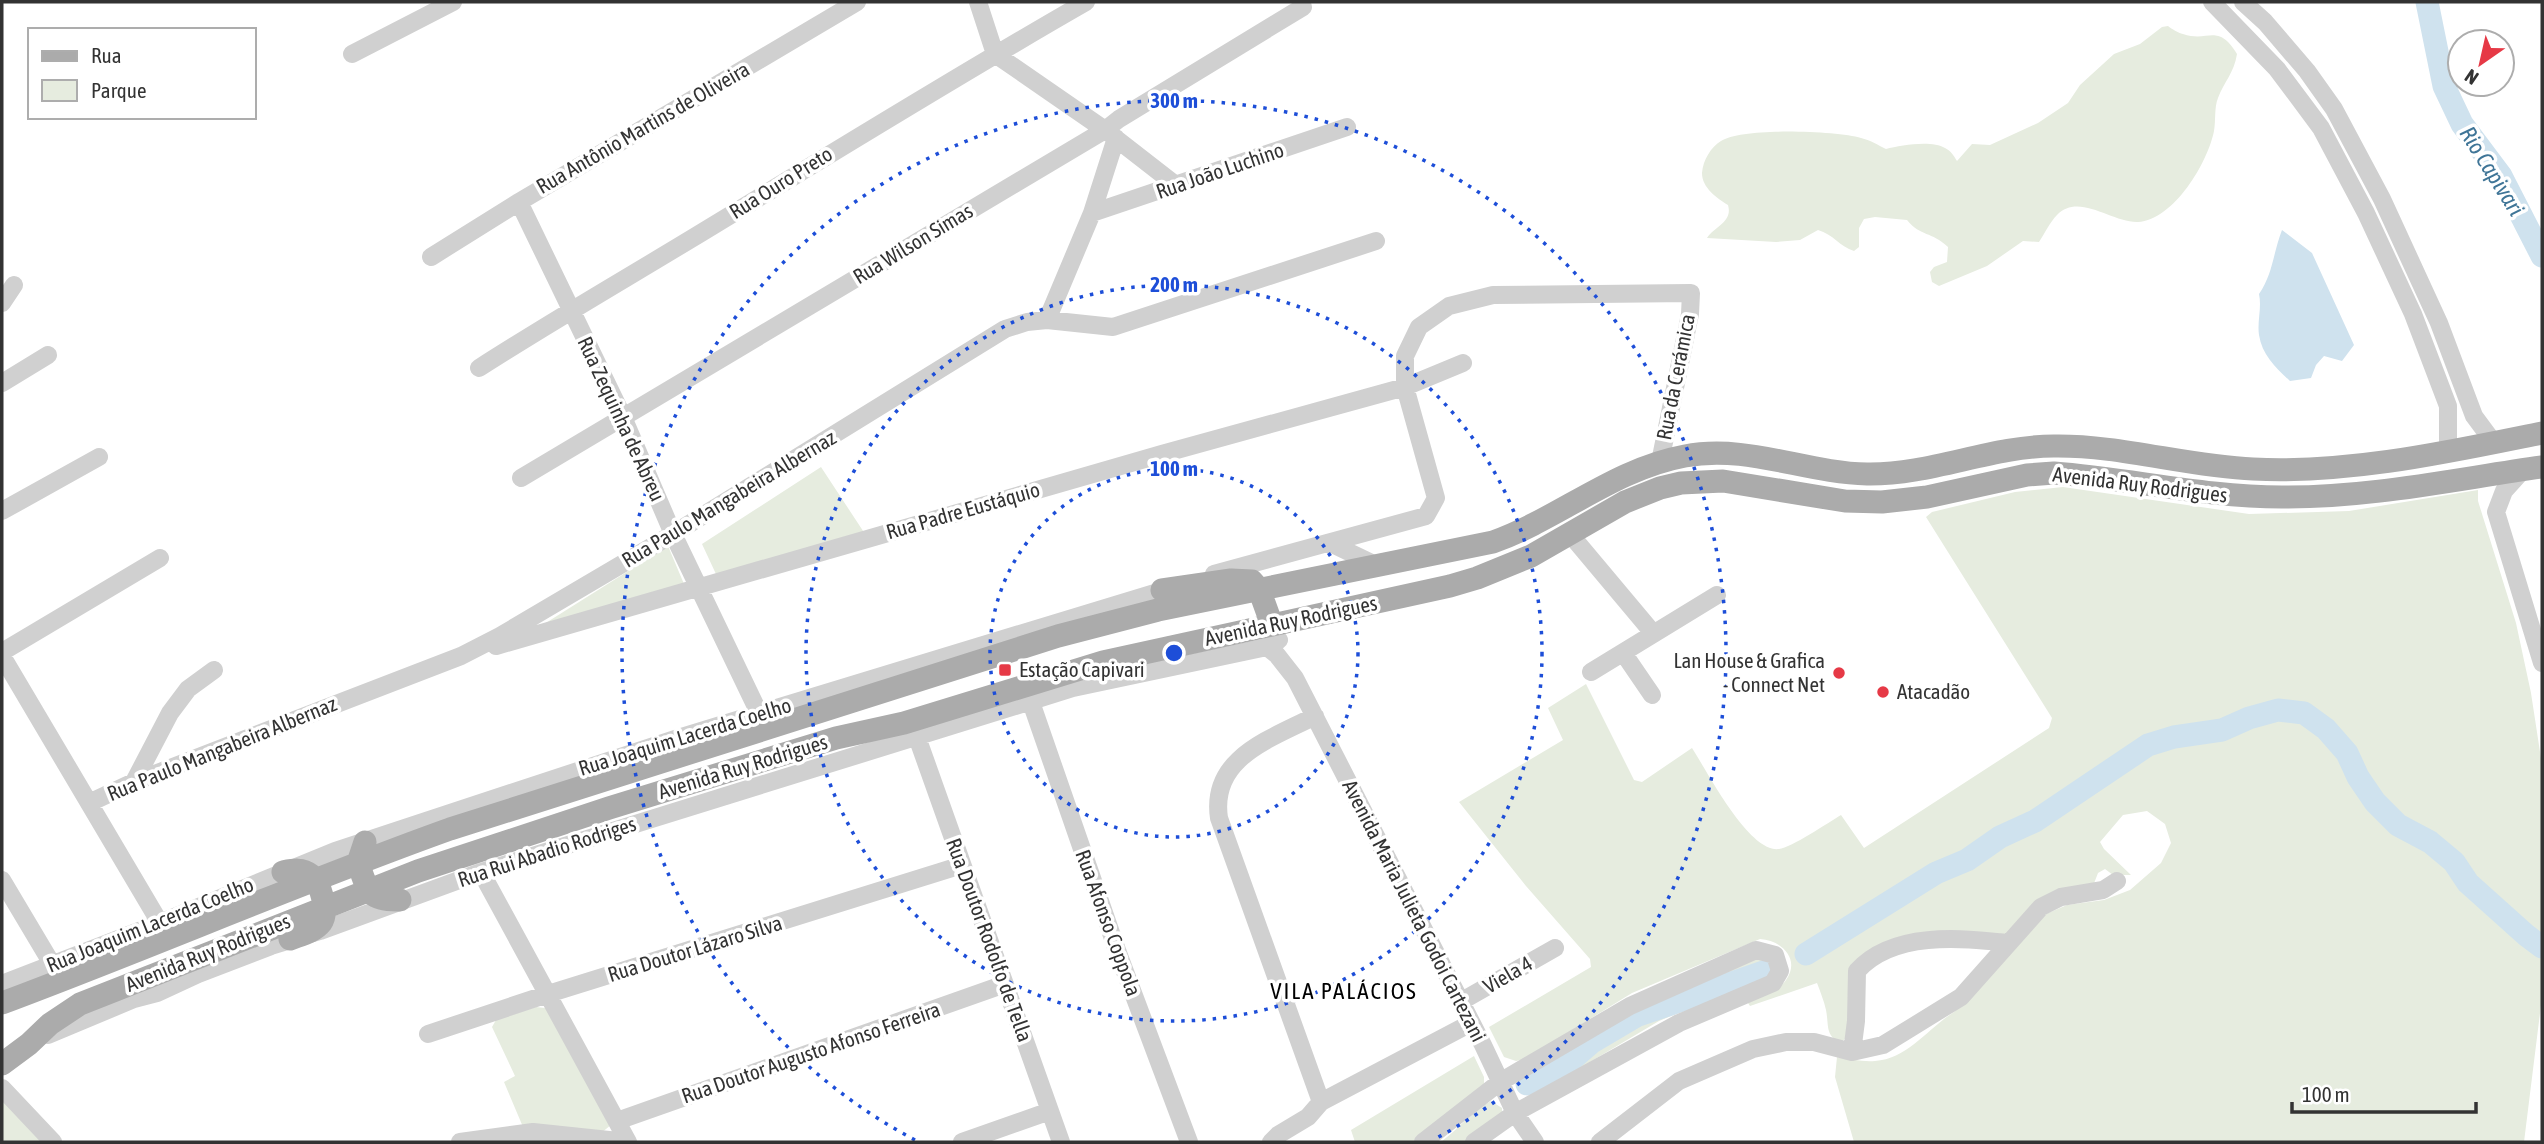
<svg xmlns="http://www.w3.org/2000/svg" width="2544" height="1144" font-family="'Asap Condensed',sans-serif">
	<rect width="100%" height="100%" fill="#fff"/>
	<!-- green -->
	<path fill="#e6ecdf" d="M 2168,26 C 2172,29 2178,33 2183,34 C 2209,43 2217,22 2237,54 C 2234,73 2224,82 2218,98 C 2214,108 2216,120 2214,131 C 2208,162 2174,220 2138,222 C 2112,223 2079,192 2057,215 C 2050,222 2045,233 2039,242 L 2023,241 L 1987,266 L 1939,286 L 1932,282 L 1930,272 L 1934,267 L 1947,262 L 1948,247 C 1931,231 1921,237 1907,220 L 1875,217 L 1864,219 L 1859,228 L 1859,247 L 1854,251 C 1840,247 1833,234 1818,230 L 1800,240 L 1776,242 L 1707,238 C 1715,226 1733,222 1728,205 C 1717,198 1702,188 1702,173 C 1703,160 1711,147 1721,141 C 1742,127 1836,131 1861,138 C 1870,140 1878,145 1886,149 C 1901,145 1932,140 1945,148 C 1951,151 1954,156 1957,161 L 1972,144 L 1990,145 L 2038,123 L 2068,103 L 2080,85 L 2114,54 L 2140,44 L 2162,27 Z
		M 821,467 L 869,540 L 722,587 L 702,544 Z
		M 2063,487 L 2249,514 L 2349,511 L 2478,490 L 2478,501 L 2516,623 L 2531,693 L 2542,765 L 2542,997 L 2524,1142 L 1854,1142 L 1835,1077 L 1837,1057 C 1849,1059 1863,1062 1875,1061 C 1908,1059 1928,1028 1954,1012 L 2046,914 L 2067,905 L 2104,900 L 2130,890 L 2161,863 L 2171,843 L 2165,824 L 2147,811 L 2123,815 L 2100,842 L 2104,849 L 2131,875 L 2113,875 L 2105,869 L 2098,873 L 2093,886 L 2003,935 L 1867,954 L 1851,1034 L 1840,1043 C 1825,1035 1829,1025 1826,1010 C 1824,1001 1820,991 1817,983 L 1750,1006 L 1746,1000 C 1759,996 1778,992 1786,980 C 1801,959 1781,940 1760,939 L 1632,993 L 1525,1059 L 1516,1061 L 1504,1057 L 1489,1027 L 1591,967 L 1590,959 L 1526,886 L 1459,802 L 1563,740 L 1548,708 L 1586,684 L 1634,780 L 1642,782 L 1692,748 C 1707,771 1749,853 1779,849 C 1791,848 1829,822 1841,815 L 1864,848 L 2049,728 L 2052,718 L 1926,517 L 1932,512 L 2015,492 Z
		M 668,546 L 684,584 L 533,631 Z
		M 1756,956 L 1766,964 L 1767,973 L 1761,979 L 1659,1021 L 1531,1097 L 1519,1081 L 1615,1021 Z
		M 536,1007 L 545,1008 L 550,1012 L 611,1125 L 601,1133 L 588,1129 L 533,1130 L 523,1127 L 504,1082 L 515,1076 L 492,1027 L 496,1020 Z
		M 1474,1056 L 1484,1077 L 1484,1084 L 1413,1142 L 1355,1142 L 1351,1130 Z
		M 2,1089 L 54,1142 L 2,1142 Z
		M 1491,1101 L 1502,1108 L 1502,1114 L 1469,1142 L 1441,1142 C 1457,1130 1475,1109 1491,1101 Z"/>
	<!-- water -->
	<path fill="#cfe2ee" d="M 2282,230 L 2312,253 L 2354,345 L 2342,361 L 2324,356 L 2316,365 L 2311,378 L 2290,381 C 2276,368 2262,355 2259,335 C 2257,321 2262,308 2259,294 C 2273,274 2273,253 2282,230 Z"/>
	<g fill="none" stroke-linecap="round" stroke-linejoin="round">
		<!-- river -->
		<path stroke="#cfe2ee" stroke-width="23" d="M 2427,2 L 2444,86 L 2462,124 L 2501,176 L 2542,256
			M 1806,954 L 1936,873 L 1967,860 L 2000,837 L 2035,821 L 2148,745 L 2174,737 L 2222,730 L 2249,718 L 2278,710 L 2304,713 L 2326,729 L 2347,753 L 2358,777 L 2375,802 L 2398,825 L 2430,842 L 2454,862 L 2468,883 L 2526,935 L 2542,947
			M 1527,1084 L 1570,1061 L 1592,1042 L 1636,1016 L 1769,970"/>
		<!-- minor -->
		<path stroke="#d0d0d0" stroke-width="18" d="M 978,2 L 995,54 L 1105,130 L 1177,186
			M 2212,2 L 2277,69 L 2321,128 L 2366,213 L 2413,314 L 2448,406 L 2448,450
			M 2243,2 L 2265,22 L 2307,71 L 2334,109 L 2382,199 L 2439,323 L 2474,416 L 2494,443
			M 352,54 L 453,2
			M 519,202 L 623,417 L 673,534 L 759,713
			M 1092,213 L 1347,127
			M 431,257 L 519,202 L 857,2
			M 2,303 L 14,285
			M 1047,320 L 1092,213 L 1116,138
			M 479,368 C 549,323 620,282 691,239 C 823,159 953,78 1086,2
			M 2,383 L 48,355
			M 2523,470 L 2504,491 L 2496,512 L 2542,663
			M 521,478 L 1105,130 L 1119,119 L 1303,7
			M 2,511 L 99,457
			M 1570,534 L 1653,633
			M 1330,543 L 1378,566
			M 1214,574 L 1426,516 L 1436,498 L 1405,387 L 1405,356 L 1419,327 L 1449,306 L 1493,295 L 1691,293 L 1690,314 L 1660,462
			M 496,646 L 1162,454 L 1405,387 L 1463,363
			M 1267,647 L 1277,655 L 1295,678 L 1483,1045 L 1515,1113 L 1535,1142
			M 2,652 L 160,558
			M 1624,654 L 1652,695
			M 2,656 L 160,923
			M 1591,672 L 1717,595
			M 1031,702 L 1118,953 L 1189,1142
			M 1315,716 C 1271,739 1210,757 1219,818 L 1321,1102
			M 917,737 L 1061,1142
			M 134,782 L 170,713 L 188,689 L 214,670
			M 89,803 L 134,782 L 461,656 L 500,636 L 673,534 L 1005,329 L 1027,322 L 1047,320 L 1113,327 L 1376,241
			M 481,872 L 628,1142
			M 2,880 L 52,964
			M 2,984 L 160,923 L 335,851 L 681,737 L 1174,587
			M 1460,1002 L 1555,948
			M 428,1034 L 548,994 L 962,865
			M 48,1035 L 134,999 L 157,993 L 198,974 L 271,946 L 320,931 L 481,872 L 1073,688 L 1267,647 L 1279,640
			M 1852,1052 L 1856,1021 L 1857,971 C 1893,931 1960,938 2009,943
			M 2,1088 L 53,1142
			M 617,1121 L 1005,984
			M 460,1142 L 533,1132 L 628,1142
			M 962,1142 L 1050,1111
			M 1271,1142 L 1278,1135 L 1308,1117 L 1321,1102 L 1471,1023
			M 1423,1142 L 1500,1082 L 1630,1006 L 1756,950 L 1775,955 L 1780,971 L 1773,983 L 1679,1023 L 1515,1113 L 1474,1142
			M 1600,1142 L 1679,1081 L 1753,1049 L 1786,1042 L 1814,1042 L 1852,1052 L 1883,1045 L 1961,997 L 2041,907 L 2061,897 L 2103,890 L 2117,881"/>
		<!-- major -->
		<path stroke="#ababab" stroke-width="23" d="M 1162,590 L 1231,580 L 1252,581 L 1259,589 L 1272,625
			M 365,842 L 358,863 C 368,891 368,901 400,900
			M 283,872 C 293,870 302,868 311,875 C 321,884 329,912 321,923 C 314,932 300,935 290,939
			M 2,1003 C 152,947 299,883 450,829 L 1058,636 L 1158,610 L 1493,542 C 1560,518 1614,469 1685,456 C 1747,444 1806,473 1867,474 C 1931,475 1991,446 2054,446 C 2120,445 2186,466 2253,469 C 2349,474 2448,452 2542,433
			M 2,1064 L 29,1044 L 50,1024 L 80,1004 L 418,871 L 609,808 L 836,738 L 904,723 L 1103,662 L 1450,586 L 1477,578 L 1531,556 L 1625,502 L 1660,488 L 1681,483 L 1723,481 L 1845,501 L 1882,502 L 1927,497 L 2027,475 L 2054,473 C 2131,479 2205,497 2282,497 C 2369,498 2456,479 2542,467"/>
	</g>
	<!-- distance rings -->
	<g fill="none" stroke="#1d4ed8" stroke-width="3.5" stroke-dasharray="3.5 7">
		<circle cx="1174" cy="653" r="184"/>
		<circle cx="1174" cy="653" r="368"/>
		<path d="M915 1140A552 552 0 1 1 1433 1140"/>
	</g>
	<!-- markers -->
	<g fill="#e63946" stroke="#fff" stroke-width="2.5">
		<rect x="998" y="663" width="14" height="14" rx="3.5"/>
		<circle cx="1839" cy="673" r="7"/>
		<circle cx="1883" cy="692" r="7"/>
	</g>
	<g text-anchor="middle" stroke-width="7" stroke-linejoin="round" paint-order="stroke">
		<!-- street labels -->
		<g font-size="21" fill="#333" stroke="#fff">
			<text transform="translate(643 128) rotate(-30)" y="7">Rua Antônio Martins de Oliveira</text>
			<text transform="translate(1220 171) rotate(-19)" y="7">Rua João Luchino</text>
			<text transform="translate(781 183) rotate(-32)" y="7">Rua Ouro Preto</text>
			<text transform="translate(913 244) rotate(-31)" y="7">Rua Wilson Simas</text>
			<text transform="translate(1676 377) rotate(-79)" y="7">Rua da Cerámica</text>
			<text transform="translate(621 419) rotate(65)" y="7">Rua Zequinha de Abreu</text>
			<text transform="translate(2140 485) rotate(7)" y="7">Avenida Ruy Rodrigues</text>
			<text transform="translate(729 499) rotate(-31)" y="7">Rua Paulo Mangabeira Albernaz</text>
			<text transform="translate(963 511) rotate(-16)" y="7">Rua Padre Eustáquio</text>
			<text transform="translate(1291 621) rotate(-12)" y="7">Avenida Ruy Rodrigues</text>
			<text transform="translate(685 737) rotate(-17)" y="7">Rua Joaquim Lacerda Coelho</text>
			<text transform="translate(222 749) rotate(-22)" y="7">Rua Paulo Mangabeira Albernaz</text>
			<text transform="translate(743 767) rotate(-17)" y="7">Avenida Ruy Rodrigues</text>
			<text transform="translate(547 852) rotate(-18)" y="7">Rua Rui Abadio Rodriges</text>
			<text transform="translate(1414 911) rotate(63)" y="7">Avenida Maria Julieta Godoi Cartezani</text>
			<text transform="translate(1108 923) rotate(70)" y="7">Rua Afonso Coppola</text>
			<text transform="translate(150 925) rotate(-22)" y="7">Rua Joaquim Lacerda Coelho</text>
			<text transform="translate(989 940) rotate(70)" y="7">Rua Doutor Rodolfo de Tella</text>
			<text transform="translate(695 949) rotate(-17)" y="7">Rua Doutor Lázaro Silva</text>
			<text transform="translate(208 953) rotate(-22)" y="7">Avenida Ruy Rodrigues</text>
			<text transform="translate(1508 975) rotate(-30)" y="7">Viela 4</text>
			<text transform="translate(811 1053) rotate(-19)" y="7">Rua Doutor Augusto Afonso Ferreira</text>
		</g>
		<!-- poi labels -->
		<g font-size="21" fill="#333" stroke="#fff" text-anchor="start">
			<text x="1825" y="668" text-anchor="end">Lan House &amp; Grafica<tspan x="1825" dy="24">- Connect Net</tspan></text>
			<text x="1019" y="677">Estação Capivari</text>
			<text x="1897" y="699">Atacadão</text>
		</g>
		<!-- water labels -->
		<g font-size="23" font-style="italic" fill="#3f7597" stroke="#fff">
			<text transform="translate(2492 171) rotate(58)" y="8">Rio Capivari</text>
		</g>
		<!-- neighbourhood labels -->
		<g font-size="23" letter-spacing="2" fill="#000" stroke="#fff">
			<text x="1344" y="999">VILA PALÁCIOS</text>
		</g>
	</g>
	<circle cx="1174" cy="653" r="10" fill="#1d4ed8" stroke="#fff" stroke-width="3.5"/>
	<g font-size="21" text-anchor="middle" font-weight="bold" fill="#1d4ed8" stroke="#fff" stroke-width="7" stroke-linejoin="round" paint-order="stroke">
		<text x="1174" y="108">300 m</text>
		<text x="1174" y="292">200 m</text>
		<text x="1174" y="476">100 m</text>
	</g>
	<!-- border -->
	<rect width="2544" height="1144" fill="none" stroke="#333333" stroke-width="7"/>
	<!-- legend -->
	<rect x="28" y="28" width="228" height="91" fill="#ffffff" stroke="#adadad" stroke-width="2"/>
	<rect x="42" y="51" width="35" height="10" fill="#ababab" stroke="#adadad" stroke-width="2"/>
	<text x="91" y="63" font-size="21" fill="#333333">Rua</text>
	<rect x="42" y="80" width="35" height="21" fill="#e6ecdf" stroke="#adadad" stroke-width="2"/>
	<text x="91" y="98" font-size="21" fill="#333333">Parque</text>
	<!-- north arrow -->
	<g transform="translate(2481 63) rotate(214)"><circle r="33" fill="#ffffff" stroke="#adadad" stroke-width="2"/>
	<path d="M0-5L12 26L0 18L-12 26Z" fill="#e63946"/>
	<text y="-10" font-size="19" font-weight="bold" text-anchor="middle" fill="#333333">N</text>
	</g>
	<!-- scale -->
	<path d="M2292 1102v10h184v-10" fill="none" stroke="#333333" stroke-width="3.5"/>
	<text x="2302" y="1102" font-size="21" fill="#333333" stroke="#ffffff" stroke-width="5" paint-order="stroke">100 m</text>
</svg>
